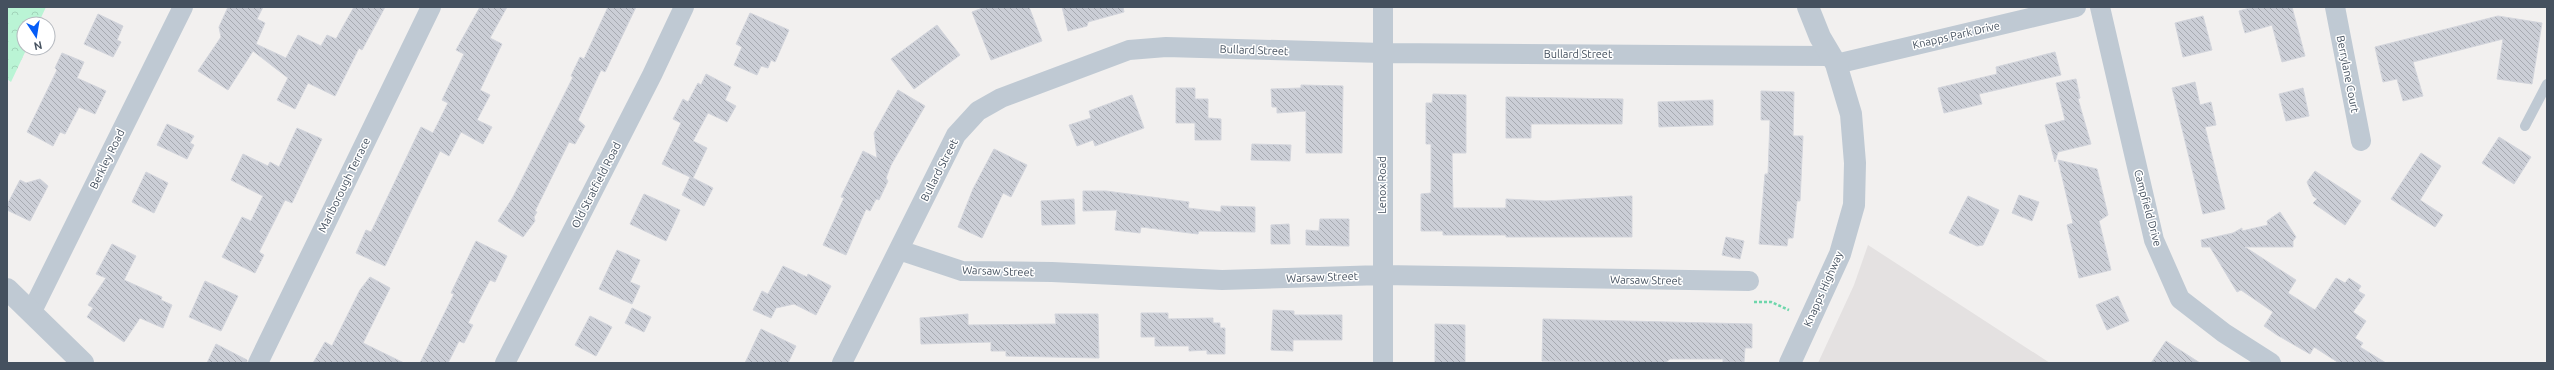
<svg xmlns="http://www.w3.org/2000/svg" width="2554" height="370" font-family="Ubuntu,sans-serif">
	<defs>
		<pattern id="forest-crowns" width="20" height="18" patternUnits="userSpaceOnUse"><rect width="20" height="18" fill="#baf4d5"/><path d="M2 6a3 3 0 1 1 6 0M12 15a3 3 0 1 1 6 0" fill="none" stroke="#a1d3b9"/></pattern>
		<pattern id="building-back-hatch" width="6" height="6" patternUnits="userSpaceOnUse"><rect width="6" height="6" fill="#cbced6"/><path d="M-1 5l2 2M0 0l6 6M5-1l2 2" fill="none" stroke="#a7aab1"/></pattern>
	</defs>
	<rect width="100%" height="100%" fill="#f2f0ef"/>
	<!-- education -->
	<path fill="#e4e1e1" d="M 1868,245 L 2050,363 L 1818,363 L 1854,285 Z"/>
	<!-- forest -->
	<path fill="url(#forest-crowns)" d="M 7,7 L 46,7 L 38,24 L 24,24 L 24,48 L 27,48 L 11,82 L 7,79 Z"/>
	<!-- building -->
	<path fill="url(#building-back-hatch)" stroke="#d3d5dc" d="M 228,7 L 263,7 L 257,19 L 265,23 L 256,44 L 286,58 L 298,35 L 321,46 L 327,35 L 336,39 L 354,7 L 385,7 L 362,50 L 359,48 L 335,96 L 308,83 L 295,109 L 277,100 L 288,78 L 253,51 L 228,90 L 198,71 L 221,37 L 219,27 Z
		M 480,7 L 507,7 L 490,38 L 502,44 L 480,90 L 490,95 L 477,120 L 492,127 L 483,144 L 461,132 L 449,156 L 440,151 L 385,266 L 356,253 L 366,230 L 371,232 L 421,127 L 433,133 L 448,103 L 442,100 L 464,54 L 456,50 Z
		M 608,7 L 636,7 L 605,72 L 601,70 L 578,120 L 585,126 L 575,144 L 569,142 L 535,211 L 537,212 L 534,217 L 535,221 L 523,237 L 498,221 L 513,197 L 573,77 L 571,76 L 580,57 L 584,59 Z
		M 985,7 L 1029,7 L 1042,41 L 991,60 L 972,12 Z
		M 1062,7 L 1123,7 L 1124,12 L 1088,22 L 1087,26 L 1068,31 Z
		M 2253,7 L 2292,7 L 2305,56 L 2282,62 L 2272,25 L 2245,33 L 2239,11 Z
		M 750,13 L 789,30 L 775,62 L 771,60 L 768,68 L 761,66 L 757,75 L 734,65 L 742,47 L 736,44 Z
		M 98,14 L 123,26 L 117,40 L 121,42 L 113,57 L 84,44 Z
		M 2203,16 L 2212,50 L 2183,57 L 2175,23 Z
		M 2498,16 L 2542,23 L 2532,84 L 2497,79 L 2503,39 L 2413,62 L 2423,96 L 2403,101 L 2397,79 L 2383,82 L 2375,47 Z
		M 937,25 L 960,55 L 914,89 L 891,59 Z
		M 2055,52 L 2061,75 L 1979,94 L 1982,104 L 1944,113 L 1938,88 L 1997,74 L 1996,67 Z
		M 62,53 L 84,62 L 77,78 L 106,91 L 95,114 L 79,107 L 65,134 L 60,132 L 53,146 L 27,132 L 57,70 L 55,68 Z
		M 706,74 L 731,87 L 725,100 L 736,106 L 727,122 L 708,113 L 693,141 L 707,148 L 693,178 L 713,188 L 704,206 L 682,195 L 690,177 L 662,164 L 681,123 L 673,119 L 683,99 L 688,102 L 698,83 L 701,85 Z
		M 2076,79 L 2080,98 L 2078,99 L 2091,144 L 2058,152 L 2055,162 L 2045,125 L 2065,120 L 2056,83 Z
		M 2195,82 L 2200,105 L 2211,102 L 2216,125 L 2205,127 L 2225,209 L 2203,214 L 2172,88 Z
		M 1301,85 L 1343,86 L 1342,153 L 1306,153 L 1306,111 L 1277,113 L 1277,107 L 1272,107 L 1271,89 L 1301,88 Z
		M 1176,88 L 1195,88 L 1195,99 L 1208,99 L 1208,118 L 1221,119 L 1221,140 L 1195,140 L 1195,123 L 1176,123 Z
		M 2303,88 L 2309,116 L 2286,121 L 2279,94 Z
		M 898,90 L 925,106 L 891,165 L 886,178 L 888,181 L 879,200 L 876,199 L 870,211 L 866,209 L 846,255 L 823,245 L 844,198 L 841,197 L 863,151 L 877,158 L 874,133 Z
		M 1761,91 L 1794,92 L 1793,136 L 1803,136 L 1800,201 L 1797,201 L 1793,238 L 1788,238 L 1787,246 L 1759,244 L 1765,174 L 1768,174 L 1770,120 L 1761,120 Z
		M 1433,94 L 1466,95 L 1466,153 L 1452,153 L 1453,208 L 1506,208 L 1506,199 L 1546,201 L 1632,196 L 1632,237 L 1506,237 L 1506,235 L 1443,235 L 1443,231 L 1421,231 L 1421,194 L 1431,193 L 1431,144 L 1426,144 L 1426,103 L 1432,103 Z
		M 1132,95 L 1144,128 L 1095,146 L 1093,140 L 1077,146 L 1069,125 L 1091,118 L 1089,111 Z
		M 1506,97 L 1623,99 L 1622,124 L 1531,124 L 1531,138 L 1506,138 Z
		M 1713,100 L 1713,125 L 1659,127 L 1658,102 Z
		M 167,124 L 194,136 L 190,143 L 194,145 L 187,159 L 157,145 Z
		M 297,128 L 322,139 L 292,203 L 285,200 L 259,252 L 264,255 L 255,273 L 222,257 L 242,217 L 251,221 L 263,196 L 231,180 L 243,154 L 268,166 L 270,162 L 279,167 Z
		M 2499,137 L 2531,157 L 2514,184 L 2482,163 Z
		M 1252,144 L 1291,145 L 1290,161 L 1251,160 Z
		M 994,149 L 1027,165 L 1011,197 L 1003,193 L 982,238 L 958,227 L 973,189 Z
		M 2421,153 L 2441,166 L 2420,200 L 2443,215 L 2435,227 L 2391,199 Z
		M 2058,160 L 2097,169 L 2108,215 L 2099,221 L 2111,270 L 2079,278 L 2067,225 L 2073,223 Z
		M 2315,171 L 2361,201 L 2345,225 L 2313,203 L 2317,199 L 2313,196 L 2307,182 Z
		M 146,172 L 168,183 L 154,213 L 132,202 Z
		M 40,179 L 48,186 L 30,221 L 7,210 L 7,205 L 20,180 L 26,183 Z
		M 1083,191 L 1106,191 L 1189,202 L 1188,208 L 1221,212 L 1221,206 L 1255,207 L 1255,232 L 1199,231 L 1198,234 L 1141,227 L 1140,233 L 1115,230 L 1117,210 L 1083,211 Z
		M 644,194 L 680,210 L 666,241 L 630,224 Z
		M 2019,195 L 2039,202 L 2032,221 L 2012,213 Z
		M 1968,196 L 1999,210 L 1983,245 L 1977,246 L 1949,233 Z
		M 1074,199 L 1075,224 L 1042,225 L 1041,201 Z
		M 2280,212 L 2296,237 L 2293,241 L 2293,247 L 2245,247 L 2296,280 L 2288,293 L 2315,310 L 2336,278 L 2345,283 L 2349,278 L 2361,286 L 2358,291 L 2365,295 L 2353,312 L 2366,321 L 2355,338 L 2363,343 L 2360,347 L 2386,363 L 2339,363 L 2314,347 L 2310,354 L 2277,335 L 2264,326 L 2273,312 L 2241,290 L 2237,292 L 2210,247 L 2202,247 L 2201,240 L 2233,233 L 2242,228 L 2242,231 L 2268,225 L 2267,221 Z
		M 1320,219 L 1349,219 L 1349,246 L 1306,245 L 1306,230 L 1319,231 Z
		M 1289,224 L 1290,244 L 1271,244 L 1271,225 Z
		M 1726,237 L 1744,241 L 1740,259 L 1722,255 Z
		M 476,241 L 507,256 L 495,282 L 490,280 L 479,301 L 468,323 L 473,325 L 464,343 L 459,341 L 448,363 L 420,363 L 454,294 L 451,293 Z
		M 112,244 L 136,256 L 124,280 L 162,297 L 161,300 L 172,305 L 163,328 L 140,318 L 124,342 L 87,317 L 93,308 L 88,305 L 106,278 L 96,274 Z
		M 617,250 L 640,260 L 630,282 L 640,286 L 632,304 L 599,289 Z
		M 783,266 L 807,277 L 808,274 L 831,286 L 816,315 L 794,304 L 776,308 L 771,318 L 753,310 L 762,291 L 768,294 Z
		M 370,277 L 390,288 L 363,343 L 404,363 L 313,363 L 325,342 L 332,346 L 360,290 Z
		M 205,281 L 238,296 L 221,331 L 189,317 Z
		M 2118,296 L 2129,321 L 2107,330 L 2096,305 Z
		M 632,308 L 651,317 L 644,332 L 625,323 Z
		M 1273,310 L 1294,311 L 1294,315 L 1342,315 L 1342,340 L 1293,340 L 1293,351 L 1271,350 Z
		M 1141,313 L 1168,313 L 1168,319 L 1213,318 L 1213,323 L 1220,323 L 1220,328 L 1225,328 L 1225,354 L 1207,354 L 1207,350 L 1189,351 L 1189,346 L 1155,346 L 1155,337 L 1141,337 Z
		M 968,314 L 968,325 L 1056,324 L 1055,314 L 1098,314 L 1099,358 L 1006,356 L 1006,351 L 991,351 L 991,342 L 921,344 L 920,318 Z
		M 590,316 L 612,327 L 596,356 L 575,345 Z
		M 1543,319 L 1752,324 L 1752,348 L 1745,348 L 1744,362 L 1723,362 L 1723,359 L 1670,359 L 1665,363 L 1542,361 Z
		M 1435,324 L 1465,325 L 1465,363 L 1435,363 Z
		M 761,329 L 796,346 L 788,363 L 745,363 Z
		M 2166,341 L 2200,363 L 2151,363 Z
		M 216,344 L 247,360 L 247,363 L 207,363 Z"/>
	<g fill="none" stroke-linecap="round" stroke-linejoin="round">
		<!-- path -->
		<path stroke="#6ed6ab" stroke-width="2.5" stroke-dasharray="3 2" stroke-linecap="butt" d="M 1754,302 L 1771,302 L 1789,310"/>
		<!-- service -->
		<path stroke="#bfc9d3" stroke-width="10" d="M 2525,126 L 2547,84"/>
		<!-- minor -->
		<path stroke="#bfc9d3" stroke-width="20" d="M 2100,7 L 2154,240 L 2180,299 L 2224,333 L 2271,363
			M 2335,7 L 2361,141
			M 1836,64 L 2076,7
			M 899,250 L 962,271 L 1052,272 L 1222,280 L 1382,275 L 1749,281
			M 32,311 L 183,7
			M 258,363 L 431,7
			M 505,363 L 652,75 L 684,7
			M 842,363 L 956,135 L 978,111 L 1001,98 L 1129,50 L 1166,47 L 1383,53 L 1830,56
			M 1383,363 L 1383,7"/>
		<!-- tertiary -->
		<path stroke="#bfc9d3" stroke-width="22" d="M 7,289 L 83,363
			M 1790,363 L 1840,254 L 1854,205 L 1855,163 L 1851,114 L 1836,64 L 1820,37 L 1808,7"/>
	</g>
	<g text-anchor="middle" stroke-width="3" stroke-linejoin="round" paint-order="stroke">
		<!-- street labels -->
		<g font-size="11" fill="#45515f" stroke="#fff">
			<text transform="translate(1956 35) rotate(-13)" y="4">Knapps Park Drive</text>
			<text transform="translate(1254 50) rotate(2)" y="4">Bullard Street</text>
			<text x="1578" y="58">Bullard Street</text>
			<text transform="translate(2348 74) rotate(79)" y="4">Berrylane Court</text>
			<text transform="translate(107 159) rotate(-64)" y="4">Berkley Road</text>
			<text transform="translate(939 170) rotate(-63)" y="4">Bullard Street</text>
			<text transform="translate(344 185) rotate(-64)" y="4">Marlborough Terrace</text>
			<text transform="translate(596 185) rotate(-63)" y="4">Old Stratfield Road</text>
			<text transform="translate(1382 185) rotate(-90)" y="4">Lenox Road</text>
			<text transform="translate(2148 208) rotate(75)" y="4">Campfield Drive</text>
			<text transform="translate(998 271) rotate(2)" y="4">Warsaw Street</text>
			<text transform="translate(1322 277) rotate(-2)" y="4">Warsaw Street</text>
			<text transform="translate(1646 280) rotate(1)" y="4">Warsaw Street</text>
			<text transform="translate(1823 289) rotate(-66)" y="4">Knapps Highway</text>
		</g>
	</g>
	<!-- border -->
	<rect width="2554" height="370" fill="none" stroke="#45515f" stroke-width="16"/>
	<!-- north arrow -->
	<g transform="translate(36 36) rotate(168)"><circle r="19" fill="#ffffff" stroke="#b5b9bf"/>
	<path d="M0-3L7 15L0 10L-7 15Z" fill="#055cf7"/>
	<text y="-6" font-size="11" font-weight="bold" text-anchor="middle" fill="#45515f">N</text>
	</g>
</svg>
